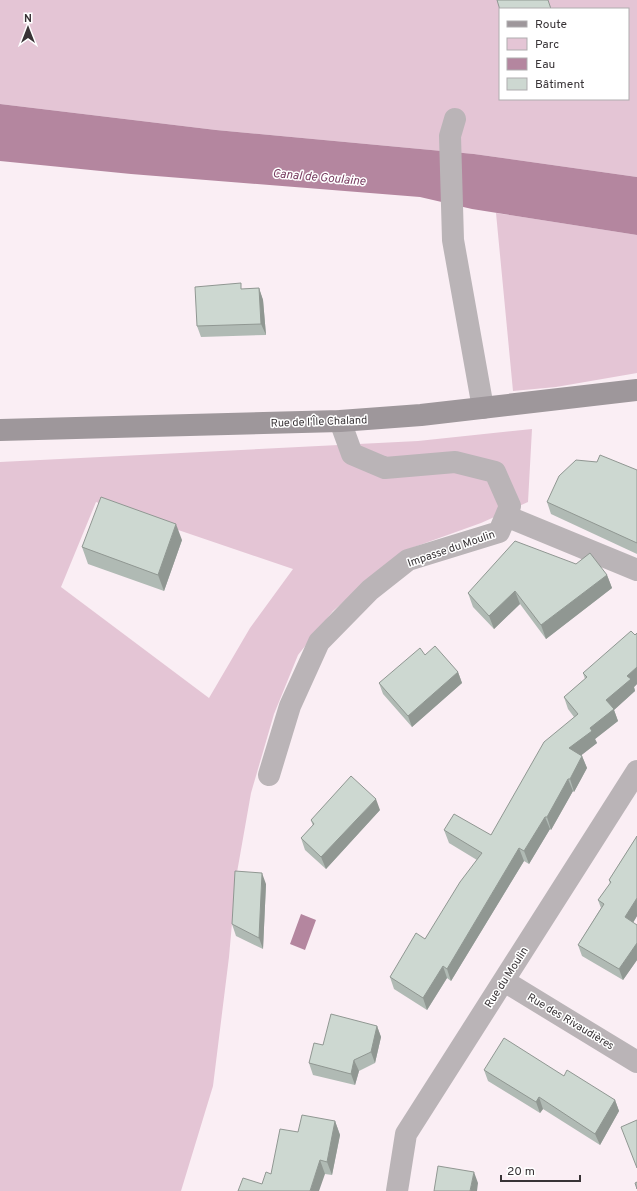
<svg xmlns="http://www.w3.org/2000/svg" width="637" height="1191" font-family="Overpass,sans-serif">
	<rect width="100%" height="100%" fill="#faeef4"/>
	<!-- green -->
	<path fill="#e4c5d5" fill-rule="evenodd" d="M 0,0 L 637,0 L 637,177 L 474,154 L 216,130 L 0,104 ZM 500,9 L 628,9 L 628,99 L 500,99 Z
		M 496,213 L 637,235 L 637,373 L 556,387 L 513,391 Z
		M 532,429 L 528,502 L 481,523 L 403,551 L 333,611 L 298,655 L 274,714 L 251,793 L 236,878 L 229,957 L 213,1086 L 181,1191 L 0,1191 L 0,462 L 418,441 ZM 96,502 L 293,569 L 250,628 L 209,698 L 61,587 Z"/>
	<!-- water -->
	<path fill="#b4869f" d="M 0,104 L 216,130 L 474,154 L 637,177 L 637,235 L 472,209 L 420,197 L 131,174 L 0,161 Z
		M 301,914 L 316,920 L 305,950 L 290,944 Z"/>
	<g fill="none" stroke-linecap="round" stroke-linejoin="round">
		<!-- street -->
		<path stroke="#bab4b7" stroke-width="22" d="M 455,119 L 450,136 L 453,240 L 483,408
			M 506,516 L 637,570
			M 269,775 L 290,706 L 319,642 L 370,590 L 408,560 L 499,532 L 510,506 L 495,472 L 455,462 L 385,468 L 352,454 L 340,421
			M 504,981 L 637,1062
			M 397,1191 L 406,1134 L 637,771"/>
		<!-- secondary -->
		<path stroke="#9e979b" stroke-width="22" d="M 0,430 L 340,421 L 421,415 L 637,390"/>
	</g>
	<!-- wall -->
	<path fill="#b0bab4" d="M 259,288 L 263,300 L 266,335 L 201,337 L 197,326 L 243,289 Z
		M 637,470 L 637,554 L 551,514 L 547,502 Z
		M 182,540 L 164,591 L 88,564 L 82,547 Z
		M 607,575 L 612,588 L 546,639 L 520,604 L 494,629 L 473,607 L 468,593 Z
		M 637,633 L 637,684 L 634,687 L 635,691 L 614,710 L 618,721 L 595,739 L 597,743 L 581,755 L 582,756 L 587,768 L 574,792 L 573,791 L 551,830 L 550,829 L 529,864 L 524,861 L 451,981 L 447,978 L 427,1010 L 394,989 L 390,977 L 425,939 L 477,860 L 449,843 L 444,830 L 491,835 L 574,717 L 568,709 L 564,697 L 585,679 L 583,673 Z
		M 425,655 L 458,672 L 462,683 L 412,727 L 383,694 L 379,683 Z
		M 380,810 L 326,869 L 305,850 L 301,838 L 313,826 L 311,820 Z
		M 637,836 L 637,916 L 633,923 L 637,925 L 637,960 L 623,980 L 582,956 L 578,945 L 601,908 L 598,900 L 610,884 L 609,880 Z
		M 266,884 L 263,949 L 236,936 L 232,924 Z
		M 377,1026 L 381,1037 L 375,1063 L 359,1071 L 355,1085 L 313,1075 L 309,1063 L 323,1045 Z
		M 484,1070 L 564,1076 L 615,1100 L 619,1111 L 600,1145 L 543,1109 L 540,1113 L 488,1081 Z
		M 335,1121 L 340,1135 L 332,1175 L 325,1174 L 262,1184 L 271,1174 L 298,1132 Z"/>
	<!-- shaded-wall -->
	<path fill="#909792" d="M 259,288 L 263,300 L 266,335 L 261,324 Z
		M 176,524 L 182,540 L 164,591 L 158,575 Z
		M 607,575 L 612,588 L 546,639 L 541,625 Z
		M 515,591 L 520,604 L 494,629 L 489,616 Z
		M 637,667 L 637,684 L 634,687 L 635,691 L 614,710 L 618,721 L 595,739 L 597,743 L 574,761 L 569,748 L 590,728 L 606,700 L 627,676 Z
		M 458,672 L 462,683 L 412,727 L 408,716 Z
		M 582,756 L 587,768 L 574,792 L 570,779 Z
		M 568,779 L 573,791 L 551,830 L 547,817 Z
		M 376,799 L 380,810 L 326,869 L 321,857 Z
		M 545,817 L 550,829 L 529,864 L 524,851 Z
		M 519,848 L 524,861 L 451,981 L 447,969 Z
		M 262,873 L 266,884 L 263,949 L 259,938 Z
		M 637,898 L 637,916 L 629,929 L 625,917 Z
		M 637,943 L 637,960 L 623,980 L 619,969 Z
		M 443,966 L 447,978 L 427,1010 L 423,998 Z
		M 377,1026 L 381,1037 L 375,1063 L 371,1052 Z
		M 354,1060 L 359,1071 L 355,1085 L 351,1074 Z
		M 539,1097 L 543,1109 L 540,1113 L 536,1102 Z
		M 615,1100 L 619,1111 L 600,1145 L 595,1134 Z
		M 335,1121 L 340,1135 L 332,1175 L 327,1162 Z
		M 320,1160 L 325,1174 L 319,1191 L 310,1191 Z
		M 474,1172 L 478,1183 L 477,1191 L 470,1191 Z"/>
	<!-- building -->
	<path fill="#cdd8d1" stroke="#909792" d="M 497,0 L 548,0 L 551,9 L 500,9 L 500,10 Z
		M 241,283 L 241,289 L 259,288 L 261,324 L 197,326 L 195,287 Z
		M 600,455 L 637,470 L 637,543 L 547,502 L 559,476 L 576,460 L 597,462 Z
		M 101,497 L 176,524 L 158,575 L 82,547 Z
		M 515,541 L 576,564 L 590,553 L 607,575 L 541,625 L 515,591 L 489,616 L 468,593 Z
		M 631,631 L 635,635 L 637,633 L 637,667 L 627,676 L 631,679 L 606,700 L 614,709 L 590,728 L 592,731 L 569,748 L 582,756 L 570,779 L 568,779 L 547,817 L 545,817 L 524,851 L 519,848 L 447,969 L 443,966 L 423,998 L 390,977 L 416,933 L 425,939 L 460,882 L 482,853 L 444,830 L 454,814 L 491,835 L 544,742 L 578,714 L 564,697 L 587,677 L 583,673 Z
		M 435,646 L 458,672 L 408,716 L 379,683 L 420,648 L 425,655 Z
		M 351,776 L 376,799 L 321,857 L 301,838 L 314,824 L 311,820 Z
		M 637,836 L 637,898 L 625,917 L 637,925 L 637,943 L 619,969 L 578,945 L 604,904 L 598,900 L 611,882 L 609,880 Z
		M 235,871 L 262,873 L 259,938 L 232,924 Z
		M 331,1014 L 377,1026 L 371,1052 L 354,1060 L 351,1074 L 309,1063 L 314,1043 L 323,1045 Z
		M 504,1038 L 564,1076 L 567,1070 L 615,1100 L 595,1134 L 539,1097 L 536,1102 L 484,1070 Z
		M 302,1115 L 335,1121 L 327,1162 L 320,1160 L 310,1191 L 238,1191 L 243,1178 L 262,1184 L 266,1172 L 271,1174 L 280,1129 L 298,1132 Z
		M 637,1120 L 637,1168 L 621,1127 Z
		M 438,1166 L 474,1172 L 470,1191 L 434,1191 Z
		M 637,1182 L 637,1189 L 635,1183 Z"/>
	<g text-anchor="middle" stroke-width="3" stroke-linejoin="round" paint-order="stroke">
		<!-- street labels -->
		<g font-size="11" fill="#383336" stroke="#fff">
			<text transform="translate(319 421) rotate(-2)" y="4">Rue de l'Île Chaland</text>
			<text transform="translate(451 548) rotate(-19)" y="4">Impasse du Moulin</text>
			<text transform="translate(506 977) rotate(-57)" y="4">Rue du Moulin</text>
			<text transform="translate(571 1021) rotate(31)" y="4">Rue des Rivaudières</text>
		</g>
		<!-- water labels -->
		<g font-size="12" font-style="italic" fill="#773b5f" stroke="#fff">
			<text transform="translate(319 177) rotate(5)" y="4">Canal de Goulaine</text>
		</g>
	</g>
	<!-- legend -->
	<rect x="499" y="8" width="130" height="92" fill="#ffffff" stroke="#afadaf"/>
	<rect x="507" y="21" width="20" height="6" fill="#9e979b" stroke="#afadaf"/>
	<text x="535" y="28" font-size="12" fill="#383336">Route</text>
	<rect x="507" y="38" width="20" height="12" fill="#e4c5d5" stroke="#afadaf"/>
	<text x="535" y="48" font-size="12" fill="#383336">Parc</text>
	<rect x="507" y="58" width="20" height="12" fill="#b4869f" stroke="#afadaf"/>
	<text x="535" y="68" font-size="12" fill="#383336">Eau</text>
	<rect x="507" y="78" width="20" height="12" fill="#cdd8d1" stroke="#afadaf"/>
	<text x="535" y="88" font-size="12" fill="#383336">Bâtiment</text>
	<!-- north arrow -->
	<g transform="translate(28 28)" stroke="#ffffff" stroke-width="3" paint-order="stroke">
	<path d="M0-3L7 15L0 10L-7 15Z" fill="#383336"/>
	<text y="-6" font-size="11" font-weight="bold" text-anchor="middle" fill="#383336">N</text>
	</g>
	<!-- scale -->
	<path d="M501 1175v6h79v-6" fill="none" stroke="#383336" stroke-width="2"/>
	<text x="507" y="1175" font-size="12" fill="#383336" stroke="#ffffff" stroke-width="3" paint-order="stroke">20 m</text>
</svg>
